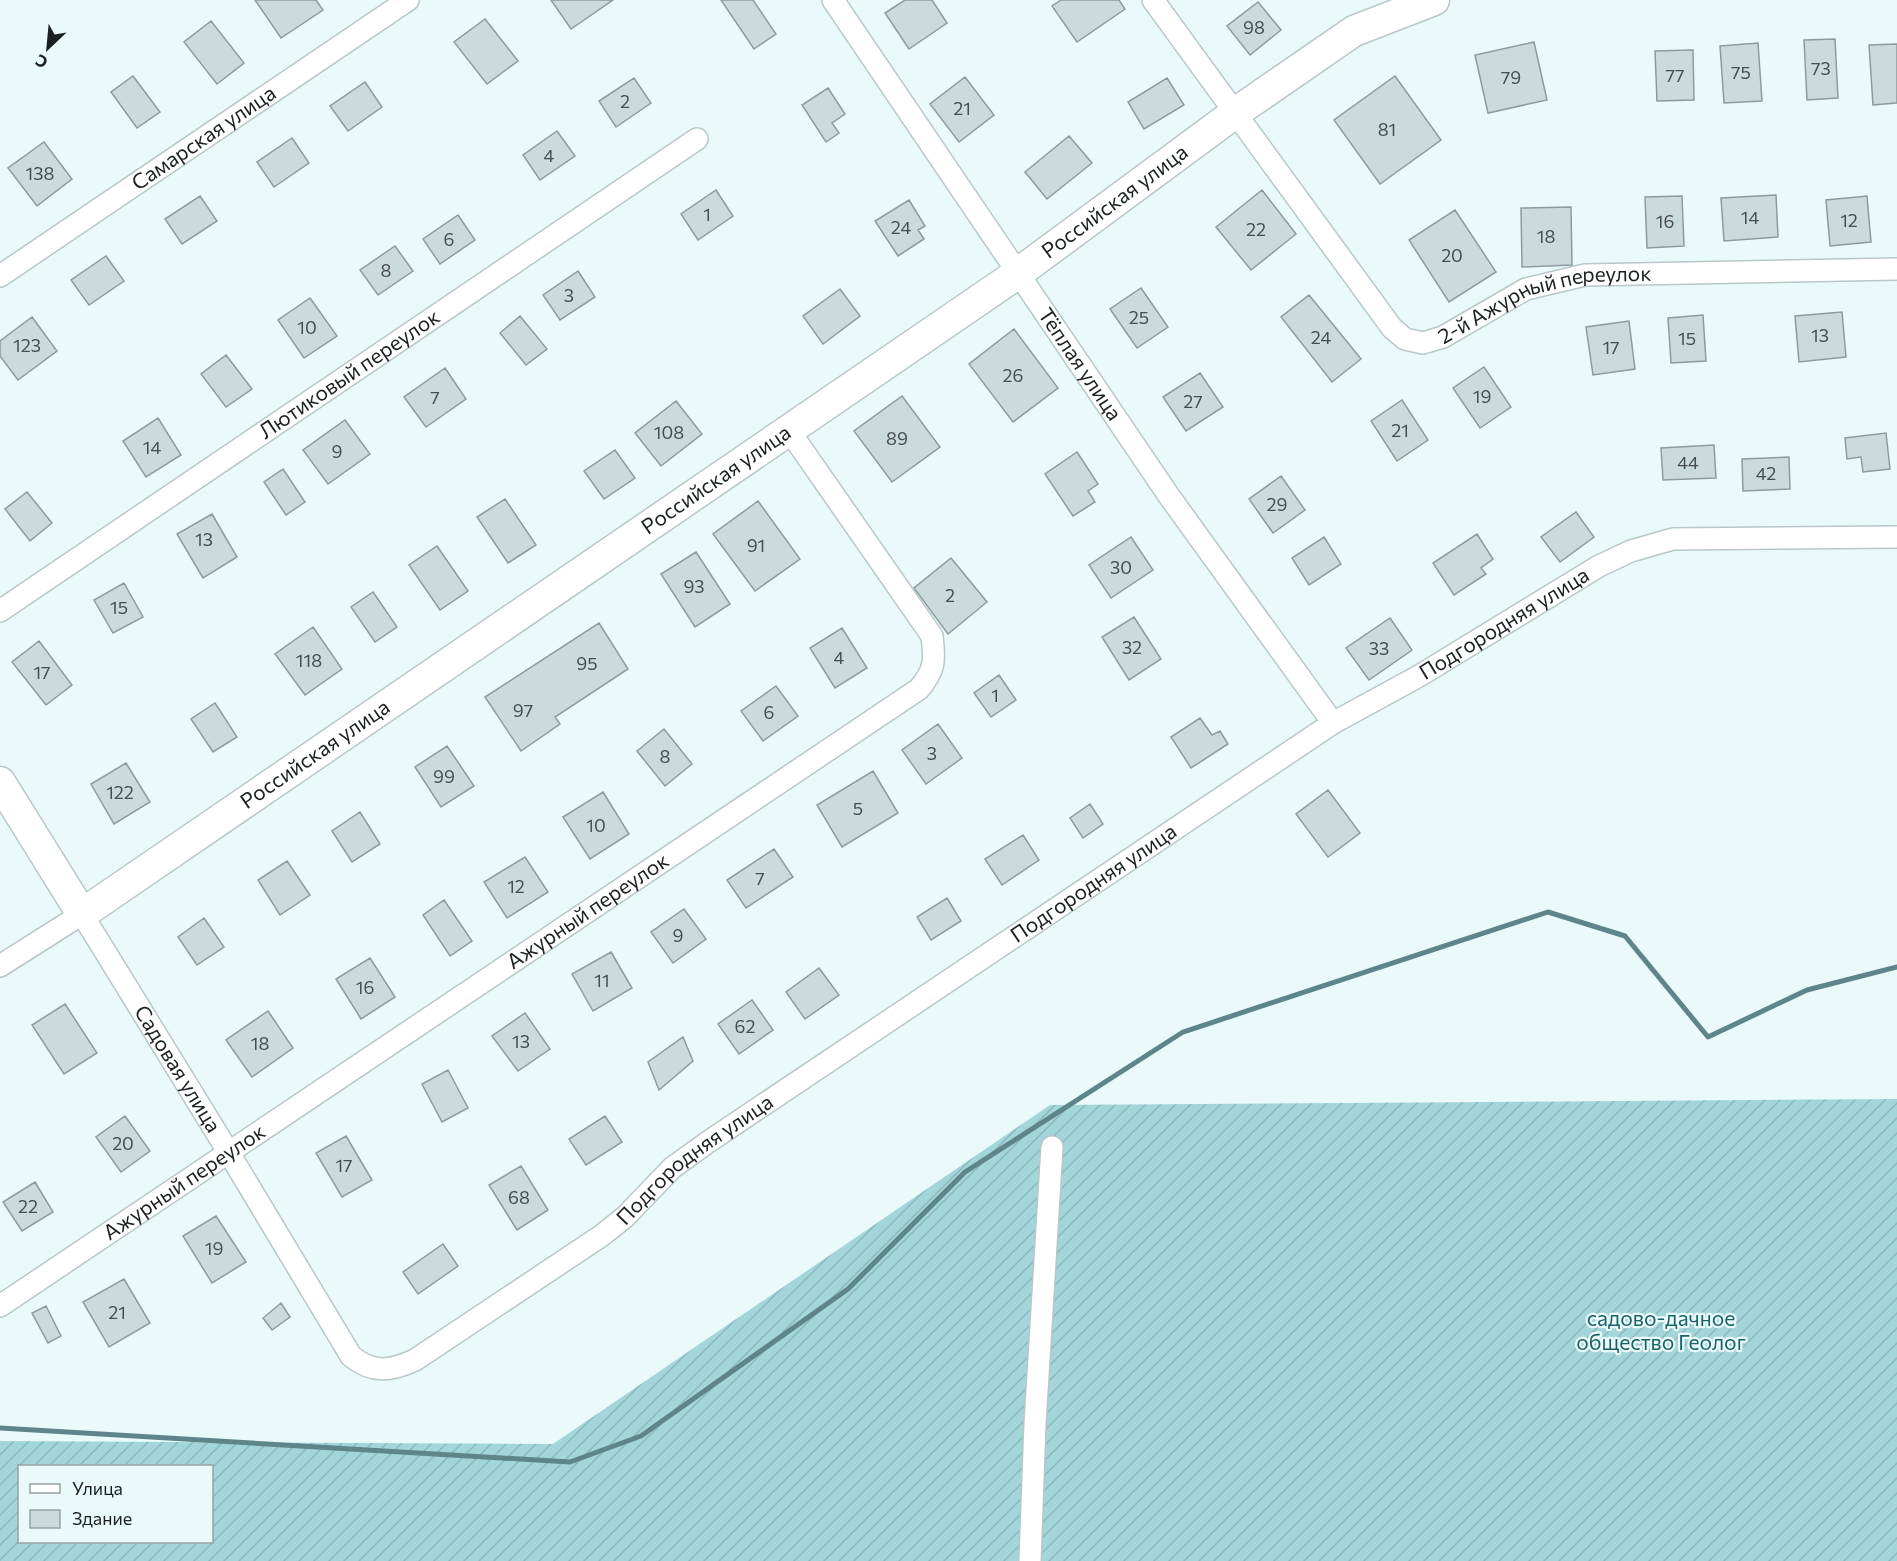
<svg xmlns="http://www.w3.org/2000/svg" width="1897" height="1561" font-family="Commissioner,sans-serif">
	<defs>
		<pattern id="garden-furrows" width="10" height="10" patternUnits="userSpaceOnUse" patternTransform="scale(1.5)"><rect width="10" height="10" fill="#a3d6da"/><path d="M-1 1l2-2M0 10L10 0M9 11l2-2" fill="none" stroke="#8cb7bb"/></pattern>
	</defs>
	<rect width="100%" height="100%" fill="#eafafb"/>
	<!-- garden -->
	<path fill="url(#garden-furrows)" fill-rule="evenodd" d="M 1897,1099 L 1897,1561 L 0,1561 L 0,1441 L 553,1444 L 1050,1105 ZM 20,1466 L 212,1466 L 212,1542 L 20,1542 Z"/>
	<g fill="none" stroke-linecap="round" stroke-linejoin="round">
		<!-- stream -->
		<path stroke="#5e8589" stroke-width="5" d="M 0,1428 L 570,1462 L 641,1436 L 848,1289 L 965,1172 L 1183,1032 L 1548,912 L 1625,936 L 1708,1037 L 1807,990 L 1897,967"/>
	</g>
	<!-- building -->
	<path fill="#cbdadc" stroke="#8d9b9d" stroke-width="1.5" d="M 255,0 L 316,0 L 323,10 L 281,38 Z
		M 551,0 L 613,0 L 571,29 Z
		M 721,0 L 753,0 L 776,34 L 754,49 Z
		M 905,0 L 932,0 L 947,23 L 909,49 L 885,13 Z
		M 1061,0 L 1119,0 L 1125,9 L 1077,42 L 1052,6 Z
		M 1258,2 L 1281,30 L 1250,55 L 1227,26 Z
		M 485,19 L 518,61 L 487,84 L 454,42 Z
		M 211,21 L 244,63 L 217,84 L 184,42 Z
		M 1835,39 L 1838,98 L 1807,100 L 1804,40 Z
		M 1534,42 L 1547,100 L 1488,113 L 1475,55 Z
		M 1758,43 L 1762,101 L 1724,103 L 1720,46 Z
		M 1897,44 L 1897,103 L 1873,105 L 1869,45 Z
		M 1693,50 L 1694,100 L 1657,101 L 1655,51 Z
		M 133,76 L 160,112 L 137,128 L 111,92 Z
		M 1395,76 L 1441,140 L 1380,184 L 1334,120 Z
		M 965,77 L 994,115 L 959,142 L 930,104 Z
		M 634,78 L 651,103 L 616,127 L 599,101 Z
		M 1167,78 L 1184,105 L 1144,129 L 1128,102 Z
		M 365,82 L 382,107 L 348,131 L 330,106 Z
		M 828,88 L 845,114 L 832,123 L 839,133 L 826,142 L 802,105 Z
		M 557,131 L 575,156 L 540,180 L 523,155 Z
		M 1069,136 L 1092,163 L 1047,199 L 1025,172 Z
		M 292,138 L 309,163 L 274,187 L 257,162 Z
		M 44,142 L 72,179 L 37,206 L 8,168 Z
		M 716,190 L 733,216 L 698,240 L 681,214 Z
		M 1262,190 L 1296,234 L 1251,270 L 1216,227 Z
		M 1776,195 L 1778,237 L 1724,241 L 1721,198 Z
		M 200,196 L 217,221 L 182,244 L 165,219 Z
		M 1682,196 L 1684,246 L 1647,248 L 1645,197 Z
		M 1867,196 L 1871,242 L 1830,246 L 1826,200 Z
		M 909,200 L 925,226 L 918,230 L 924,239 L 898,256 L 875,221 Z
		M 1571,207 L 1572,265 L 1522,267 L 1521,208 Z
		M 1455,210 L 1496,272 L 1449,302 L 1409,240 Z
		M 458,215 L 475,240 L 440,264 L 423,239 Z
		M 395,246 L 413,271 L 378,295 L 360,270 Z
		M 106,256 L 124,281 L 89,305 L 71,280 Z
		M 578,271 L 595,297 L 560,320 L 543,295 Z
		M 1141,288 L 1168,327 L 1137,348 L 1110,309 Z
		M 840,289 L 860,316 L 823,344 L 803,316 Z
		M 1309,295 L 1361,359 L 1332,382 L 1281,317 Z
		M 310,298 L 337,336 L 304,358 L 278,320 Z
		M 1842,312 L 1846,357 L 1799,362 L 1795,316 Z
		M 1703,315 L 1706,361 L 1671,363 L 1668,318 Z
		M 520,316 L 547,349 L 526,365 L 500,333 Z
		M 32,317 L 57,351 L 18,380 L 0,356 L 0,341 Z
		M 1629,321 L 1635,369 L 1593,375 L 1586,327 Z
		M 1014,329 L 1058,388 L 1013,422 L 969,364 Z
		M 226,355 L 252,389 L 226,407 L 201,374 Z
		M 1484,367 L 1511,407 L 1480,428 L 1453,388 Z
		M 445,368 L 466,399 L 426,427 L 404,397 Z
		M 1200,373 L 1223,407 L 1186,431 L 1163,397 Z
		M 902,396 L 940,447 L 892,482 L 854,431 Z
		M 1402,400 L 1428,440 L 1397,461 L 1371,421 Z
		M 676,401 L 702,434 L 661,466 L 635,433 Z
		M 158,418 L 181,455 L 146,477 L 123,441 Z
		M 345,420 L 370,454 L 328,484 L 303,450 Z
		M 1886,433 L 1890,469 L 1863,472 L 1861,457 L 1847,459 L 1845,438 Z
		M 1714,445 L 1716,478 L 1663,480 L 1661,448 Z
		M 615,450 L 635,478 L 604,499 L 584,471 Z
		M 1077,452 L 1098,484 L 1088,491 L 1095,502 L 1073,516 L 1045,474 Z
		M 1789,457 L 1790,489 L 1743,491 L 1742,459 Z
		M 283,469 L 305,502 L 286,515 L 264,482 Z
		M 1281,476 L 1305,510 L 1273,533 L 1249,499 Z
		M 27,492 L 52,523 L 30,541 L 5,509 Z
		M 505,499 L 536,545 L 508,563 L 477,517 Z
		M 758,501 L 800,559 L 755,591 L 713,534 Z
		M 1576,512 L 1594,537 L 1560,562 L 1541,537 Z
		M 212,514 L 237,557 L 203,578 L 177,534 Z
		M 1477,534 L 1493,559 L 1481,568 L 1486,574 L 1454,595 L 1433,563 Z
		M 1131,537 L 1153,570 L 1111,598 L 1089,565 Z
		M 1324,537 L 1341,564 L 1309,585 L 1292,558 Z
		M 437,546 L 468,591 L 440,610 L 409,565 Z
		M 696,552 L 730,604 L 695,627 L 661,574 Z
		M 951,558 L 987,602 L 948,634 L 914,588 Z
		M 124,583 L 143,617 L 113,633 L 94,600 Z
		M 373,592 L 397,627 L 375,642 L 351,607 Z
		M 1134,617 L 1161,659 L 1129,680 L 1102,637 Z
		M 1390,618 L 1412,650 L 1369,680 L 1346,648 Z
		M 599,623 L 628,669 L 555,717 L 560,724 L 521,751 L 485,697 Z
		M 313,627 L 342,669 L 305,695 L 275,654 Z
		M 842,628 L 867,668 L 835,688 L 810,648 Z
		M 39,641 L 72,685 L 46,705 L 12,662 Z
		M 999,675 L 1016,700 L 991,717 L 974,693 Z
		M 776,686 L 798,716 L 763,741 L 741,711 Z
		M 215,703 L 237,737 L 213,752 L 191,719 Z
		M 1200,718 L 1212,735 L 1220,731 L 1228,744 L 1191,768 L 1171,737 Z
		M 938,724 L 962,758 L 926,784 L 902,750 Z
		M 664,729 L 692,764 L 665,786 L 637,751 Z
		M 447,746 L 474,786 L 441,807 L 415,767 Z
		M 126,763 L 150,802 L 114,824 L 91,784 Z
		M 873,771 L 898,813 L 842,847 L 817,805 Z
		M 1328,790 L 1360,833 L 1328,857 L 1296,814 Z
		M 603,792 L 629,834 L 590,859 L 563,817 Z
		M 1090,804 L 1103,824 L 1083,838 L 1070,818 Z
		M 360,812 L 380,844 L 352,862 L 332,831 Z
		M 1023,835 L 1039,860 L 1002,885 L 985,859 Z
		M 774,849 L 793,877 L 746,908 L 727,880 Z
		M 525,857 L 548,892 L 507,918 L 484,882 Z
		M 287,861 L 310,895 L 280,915 L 258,880 Z
		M 947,898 L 961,921 L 931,940 L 917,917 Z
		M 444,900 L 472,941 L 450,956 L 423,915 Z
		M 684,909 L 706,939 L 673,963 L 651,932 Z
		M 204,918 L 224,947 L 197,965 L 178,937 Z
		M 611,952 L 632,988 L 593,1011 L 572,974 Z
		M 370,958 L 395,997 L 361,1019 L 336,979 Z
		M 819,968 L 839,995 L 805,1019 L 786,992 Z
		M 752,1000 L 773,1030 L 739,1054 L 718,1024 Z
		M 65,1004 L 97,1053 L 64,1074 L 32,1025 Z
		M 268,1011 L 293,1048 L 252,1077 L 226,1040 Z
		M 525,1013 L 550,1049 L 518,1071 L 492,1036 Z
		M 683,1037 L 693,1061 L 659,1090 L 648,1062 Z
		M 448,1070 L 468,1108 L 442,1122 L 422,1084 Z
		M 125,1116 L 150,1151 L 121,1172 L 96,1137 Z
		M 605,1116 L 622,1142 L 586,1165 L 569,1139 Z
		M 346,1136 L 372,1180 L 342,1197 L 316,1153 Z
		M 521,1166 L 548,1210 L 517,1230 L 489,1185 Z
		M 35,1182 L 53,1212 L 22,1231 L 3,1202 Z
		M 216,1216 L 246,1262 L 212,1283 L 183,1236 Z
		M 443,1244 L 458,1266 L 418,1294 L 403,1272 Z
		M 124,1279 L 150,1323 L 109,1347 L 83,1302 Z
		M 281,1303 L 290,1317 L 272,1330 L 263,1318 Z
		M 46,1306 L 61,1336 L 48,1343 L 32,1313 Z"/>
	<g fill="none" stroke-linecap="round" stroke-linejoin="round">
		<defs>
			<g id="street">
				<path id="s1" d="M 833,0 L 1169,496 L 1333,723"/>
				<path id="s2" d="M 1153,0 L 1392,328 L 1405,339 L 1423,343 L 1443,337 L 1526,289 L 1585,275 L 1897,269"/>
				<path id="s3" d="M 0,276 L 408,0"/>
				<path id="s4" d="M 0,611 L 697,139"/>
				<path id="s5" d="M 0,966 L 82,914 L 229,1153 L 351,1356 C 373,1374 391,1371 415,1360 L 601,1236 L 625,1217 L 672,1168 L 708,1142 L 1333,723 L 1419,676 L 1599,566 L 1631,551 L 1673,539 L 1897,537"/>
				<path id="s6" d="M 0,1306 L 919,689 C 935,670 935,661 932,636 L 788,429"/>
				<path d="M 1030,1561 L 1035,1424 L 1052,1147"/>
			</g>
			<g id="secondary">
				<path id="s7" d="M 0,782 L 82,914 L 1017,274 L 1235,113 L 1354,31 L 1434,0"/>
			</g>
		</defs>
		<!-- street casing -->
		<use href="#street" stroke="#b8c7c8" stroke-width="24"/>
		<!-- secondary casing -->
		<use href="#secondary" stroke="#b8c7c8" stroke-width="33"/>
		<!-- street -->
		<use href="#street" stroke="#fff" stroke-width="21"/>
		<!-- secondary -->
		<use href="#secondary" stroke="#fff" stroke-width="30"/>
	</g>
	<g text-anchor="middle" stroke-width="4.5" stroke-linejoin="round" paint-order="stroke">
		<!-- number labels -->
		<g font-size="18" fill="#474e50">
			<text x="1254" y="34">98</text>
			<text x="1821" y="75">73</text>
			<text x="1741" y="79">75</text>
			<text x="1675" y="82">77</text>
			<text x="1511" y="84">79</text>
			<text x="625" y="108">2</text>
			<text x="962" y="115">21</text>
			<text x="1387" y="136">81</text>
			<text x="549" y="162">4</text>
			<text x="40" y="180">138</text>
			<text x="707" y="221">1</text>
			<text x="1750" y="224">14</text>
			<text x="1849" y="227">12</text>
			<text x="1665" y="228">16</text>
			<text x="901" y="234">24</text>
			<text x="1256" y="236">22</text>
			<text x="1546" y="243">18</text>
			<text x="449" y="246">6</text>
			<text x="1452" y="262">20</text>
			<text x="386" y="277">8</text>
			<text x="569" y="302">3</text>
			<text x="1139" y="324">25</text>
			<text x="307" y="334">10</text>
			<text x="1820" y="342">13</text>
			<text x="1321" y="344">24</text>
			<text x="1687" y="345">15</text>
			<text x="27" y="352">123</text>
			<text x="1611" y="354">17</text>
			<text x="1013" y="382">26</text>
			<text x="1482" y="403">19</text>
			<text x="435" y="404">7</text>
			<text x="1193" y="408">27</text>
			<text x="1400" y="437">21</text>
			<text x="669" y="439">108</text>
			<text x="897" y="445">89</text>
			<text x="152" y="454">14</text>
			<text x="337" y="458">9</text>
			<text x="1688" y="469">44</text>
			<text x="1766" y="480">42</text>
			<text x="1277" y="511">29</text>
			<text x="204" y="546">13</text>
			<text x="756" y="552">91</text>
			<text x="1121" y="574">30</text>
			<text x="694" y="593">93</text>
			<text x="950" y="602">2</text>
			<text x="119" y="614">15</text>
			<text x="1132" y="654">32</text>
			<text x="1379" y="655">33</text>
			<text x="839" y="664">4</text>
			<text x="309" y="667">118</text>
			<text x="587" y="670">95</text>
			<text x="42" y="679">17</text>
			<text x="995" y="702">1</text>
			<text x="523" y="717">97</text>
			<text x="769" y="719">6</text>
			<text x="932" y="760">3</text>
			<text x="665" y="763">8</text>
			<text x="444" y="783">99</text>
			<text x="120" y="799">122</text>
			<text x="858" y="815">5</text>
			<text x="596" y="832">10</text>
			<text x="760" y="885">7</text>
			<text x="516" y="893">12</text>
			<text x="678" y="942">9</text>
			<text x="602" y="987">11</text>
			<text x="365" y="994">16</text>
			<text x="745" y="1033">62</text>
			<text x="521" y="1048">13</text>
			<text x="260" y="1050">18</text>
			<text x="123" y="1150">20</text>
			<text x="344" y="1172">17</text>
			<text x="519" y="1204">68</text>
			<text x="28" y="1213">22</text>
			<text x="214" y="1255">19</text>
			<text x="117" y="1319">21</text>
		</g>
		<!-- street labels -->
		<g font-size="21" fill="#1b2021" stroke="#eafafb">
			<text dy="7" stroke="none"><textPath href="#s3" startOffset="246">Самарская улица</textPath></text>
			<text dy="7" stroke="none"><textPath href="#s7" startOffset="1410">Российская улица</textPath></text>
			<text dy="7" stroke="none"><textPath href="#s2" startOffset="572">2-й Ажурный переулок</textPath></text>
			<text dy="7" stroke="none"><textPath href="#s1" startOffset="440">Тёплая улица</textPath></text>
			<text dy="7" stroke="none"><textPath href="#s4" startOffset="422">Лютиковый переулок</textPath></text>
			<text dy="7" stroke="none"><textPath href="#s7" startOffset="924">Российская улица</textPath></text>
			<text dy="7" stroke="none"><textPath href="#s5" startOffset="2000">Подгородняя улица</textPath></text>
			<text dy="7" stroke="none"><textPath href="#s7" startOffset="438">Российская улица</textPath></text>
			<text dy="7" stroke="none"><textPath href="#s5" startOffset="1514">Подгородняя улица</textPath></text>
			<text dy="7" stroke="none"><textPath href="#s6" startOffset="708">Ажурный переулок</textPath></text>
			<text dy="7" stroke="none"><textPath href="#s5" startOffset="279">Садовая улица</textPath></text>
			<text dy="7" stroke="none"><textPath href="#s5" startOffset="1028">Подгородняя улица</textPath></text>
			<text dy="7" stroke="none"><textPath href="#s6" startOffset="222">Ажурный переулок</textPath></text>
		</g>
		<!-- park labels -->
		<g font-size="21" fill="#196368" stroke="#eafafb">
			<text x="1661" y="1326">садово-дачное<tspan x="1661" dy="24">общество Геолог</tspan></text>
		</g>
	</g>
	<!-- legend -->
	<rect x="18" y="1465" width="195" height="78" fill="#eafafb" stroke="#97a3a4" stroke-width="1.5"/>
	<rect x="30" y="1484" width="30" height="9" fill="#ffffff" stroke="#97a3a4" stroke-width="1.5"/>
	<text x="72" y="1495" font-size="18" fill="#1b2021">Улица</text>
	<rect x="30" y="1510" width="30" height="18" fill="#cbdadc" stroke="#97a3a4" stroke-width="1.5"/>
	<text x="72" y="1525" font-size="18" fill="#1b2021">Здание</text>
	<!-- north arrow -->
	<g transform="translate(48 48) rotate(206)" stroke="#eafafb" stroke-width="4.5" paint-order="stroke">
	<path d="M0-4.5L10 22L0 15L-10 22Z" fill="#1b2021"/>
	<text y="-9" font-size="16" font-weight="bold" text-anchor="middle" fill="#1b2021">С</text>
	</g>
</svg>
